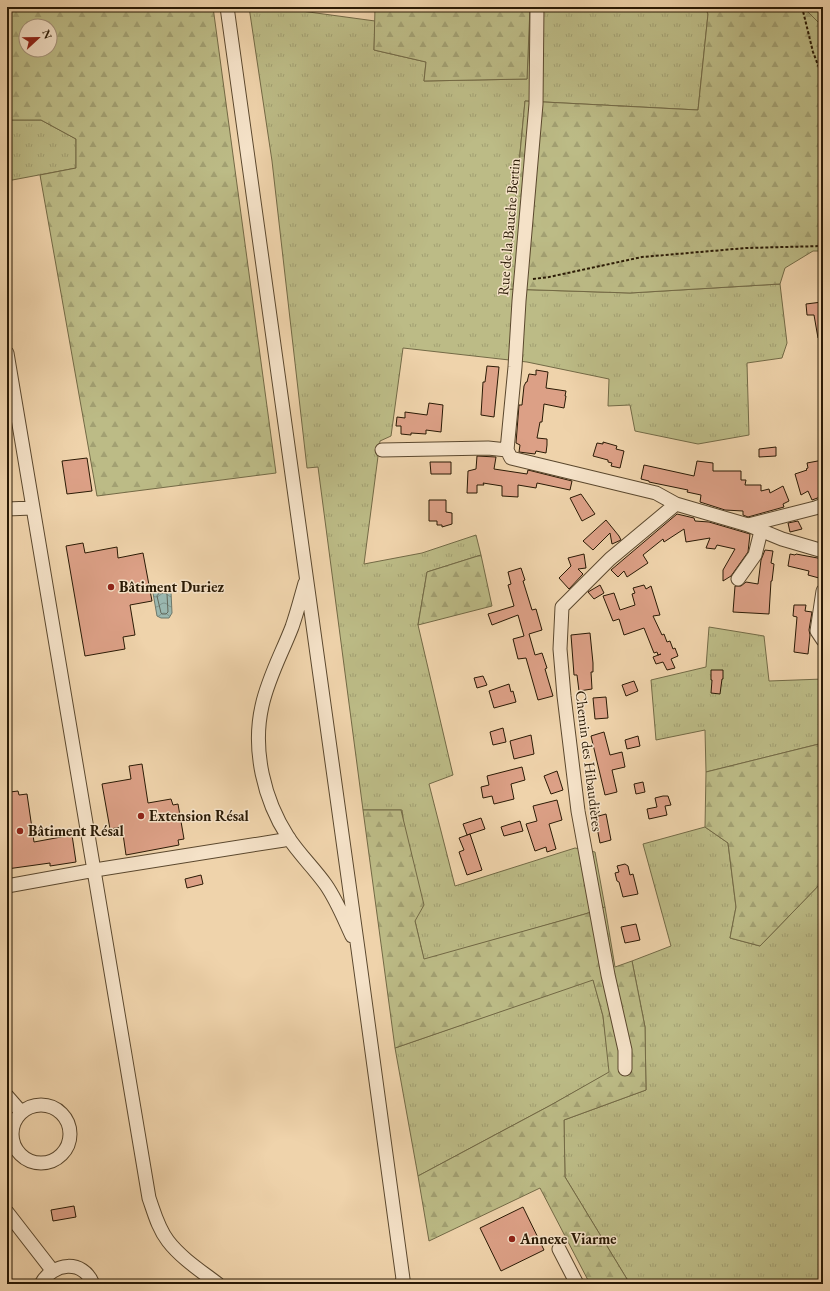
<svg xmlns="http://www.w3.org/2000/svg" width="830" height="1291" font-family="'EB Garamond',serif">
	<defs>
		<pattern id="grass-tufts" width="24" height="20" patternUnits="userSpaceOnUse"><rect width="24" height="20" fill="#bcbb86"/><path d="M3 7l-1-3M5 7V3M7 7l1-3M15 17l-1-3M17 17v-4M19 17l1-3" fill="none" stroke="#a2a072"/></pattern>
		<pattern id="forest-firs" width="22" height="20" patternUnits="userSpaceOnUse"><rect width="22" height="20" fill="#bcbb86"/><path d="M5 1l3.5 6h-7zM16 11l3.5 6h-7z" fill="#a2a072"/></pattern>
		<pattern id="water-waves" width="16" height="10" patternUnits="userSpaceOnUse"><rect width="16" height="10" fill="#9ab7af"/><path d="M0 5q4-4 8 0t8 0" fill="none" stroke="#7e948c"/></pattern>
	</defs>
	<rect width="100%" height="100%" fill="#efd3ab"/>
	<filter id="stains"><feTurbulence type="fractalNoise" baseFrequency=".005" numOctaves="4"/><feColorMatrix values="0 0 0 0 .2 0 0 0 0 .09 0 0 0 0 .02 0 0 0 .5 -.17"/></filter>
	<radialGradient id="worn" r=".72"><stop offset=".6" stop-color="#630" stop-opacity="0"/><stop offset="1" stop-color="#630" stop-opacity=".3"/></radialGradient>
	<!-- grass -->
	<path fill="url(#grass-tufts)" stroke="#736a46" d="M 249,7 L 272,7 L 375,21 L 374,50 L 426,62 L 424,81 L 527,79 L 530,7 L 705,7 L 708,14 L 698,110 L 525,101 L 507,289 L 630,293 L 780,284 L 787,343 L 782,358 L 747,363 L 749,435 L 698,444 L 635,431 L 630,405 L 608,406 L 609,379 L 527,362 L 403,348 L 391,436 L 380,441 L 364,564 L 422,553 L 476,535 L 481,555 L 427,572 L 418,625 L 453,775 L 429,784 L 455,886 L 575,848 L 595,852 L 605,907 L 585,914 L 424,960 L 415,921 L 402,810 L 363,810 L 318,467 L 307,468 L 272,161 Z
		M 803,7 L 823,7 L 823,27 Z
		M 7,120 L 41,120 L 76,139 L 76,168 L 7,181 Z
		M 709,627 L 764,636 L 769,681 L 823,679 L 823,743 L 706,772 L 705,730 L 656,740 L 651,680 L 706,667 Z
		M 705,827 L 728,843 L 736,907 L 730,938 L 760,946 L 823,881 L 823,1284 L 630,1284 L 565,1177 L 564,1120 L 646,1090 L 645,1027 L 632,961 L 671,946 L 643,844 Z
		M 593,979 L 603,1016 L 610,1072 L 551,1105 L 418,1176 L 395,1048 Z"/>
	<!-- forest -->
	<path fill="url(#forest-firs)" stroke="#736a46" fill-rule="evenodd" d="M 7,7 L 213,7 L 276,473 L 97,496 L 40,175 L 76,168 L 76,139 L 41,120 L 7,120 ZM 26,26 L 50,26 L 50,50 L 26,50 Z
		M 375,7 L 530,7 L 527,79 L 424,81 L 426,62 L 374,50 Z
		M 705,7 L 803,7 L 823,27 L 823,251 L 813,251 L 785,268 L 780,284 L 630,293 L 507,289 L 525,101 L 698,110 L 708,14 Z
		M 481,555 L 492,606 L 418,625 L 427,572 Z
		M 823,743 L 823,881 L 760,946 L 730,938 L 736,907 L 728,843 L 705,827 L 706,772 Z
		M 363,810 L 401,810 L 424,905 L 415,921 L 424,959 L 585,914 L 605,907 L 615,967 L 632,961 L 645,1027 L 646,1090 L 564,1120 L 565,1177 L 630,1284 L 590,1284 L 540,1188 L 429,1241 L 418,1176 L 551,1105 L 609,1072 L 603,1016 L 593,980 L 395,1048 Z"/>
	<!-- water -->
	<path fill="url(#water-waves)" stroke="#6d786b" d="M 159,589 L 165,589 L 171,592 L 172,613 L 169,618 L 161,618 L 157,616 L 153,593 Z"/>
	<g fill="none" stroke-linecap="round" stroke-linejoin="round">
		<!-- shore -->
		<path stroke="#62685a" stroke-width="1" d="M 160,593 L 165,593 L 167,594 L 168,612 L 166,614 L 162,614 L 161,613 L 157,596 Z"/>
	</g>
	<!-- building -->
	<path fill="#dca086" stroke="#2a1a05" d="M 822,302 L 823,338 L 818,338 L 814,315 L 807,315 L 806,304 Z
		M 487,366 L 499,367 L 494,417 L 481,415 L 483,382 L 485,382 Z
		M 536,370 L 548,372 L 546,388 L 566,391 L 565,396 L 566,396 L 564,408 L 544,404 L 542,422 L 540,422 L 537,438 L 547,439 L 547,445 L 546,453 L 536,451 L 535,454 L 519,452 L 520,445 L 516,443 L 519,405 L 522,405 L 524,386 L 526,382 L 527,382 L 529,374 L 536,375 Z
		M 429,403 L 443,405 L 441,432 L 426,430 L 426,434 L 411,433 L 411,435 L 401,434 L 401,426 L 396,426 L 397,417 L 405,418 L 405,412 L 427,415 Z
		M 603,442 L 617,446 L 616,449 L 624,451 L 620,468 L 611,466 L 612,463 L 608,462 L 608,460 L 593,456 L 597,443 L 603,444 Z
		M 776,447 L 776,456 L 759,457 L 759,449 Z
		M 477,456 L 496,457 L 494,469 L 527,474 L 528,470 L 572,481 L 570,490 L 537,483 L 536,488 L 518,485 L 518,497 L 502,496 L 502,486 L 483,483 L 484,485 L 477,485 L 477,493 L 467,493 L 468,471 L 476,469 Z
		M 87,458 L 92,491 L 67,494 L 62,461 Z
		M 823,460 L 823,496 L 812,500 L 808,491 L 801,495 L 795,474 L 807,470 L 806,469 L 808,468 L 807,463 Z
		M 697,461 L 713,463 L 713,471 L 741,471 L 741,480 L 746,480 L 745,485 L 761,485 L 761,491 L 769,489 L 770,493 L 783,486 L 789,501 L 783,504 L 784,507 L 748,517 L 743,515 L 743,511 L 725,510 L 700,502 L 701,495 L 687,492 L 688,490 L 649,482 L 649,481 L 641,479 L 644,465 L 694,476 Z
		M 430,462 L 451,462 L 451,474 L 431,474 Z
		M 581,494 L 595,514 L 582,521 L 570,498 Z
		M 429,500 L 446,500 L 446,512 L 452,513 L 452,524 L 442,527 L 442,525 L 437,525 L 437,521 L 429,521 Z
		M 677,514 L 694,518 L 695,521 L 709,522 L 750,534 L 748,552 L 731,576 L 723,581 L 723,570 L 735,549 L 717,545 L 715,549 L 706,548 L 710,538 L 686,542 L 684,529 L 664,542 L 663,539 L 643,555 L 648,563 L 627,577 L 624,571 L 618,577 L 611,570 Z
		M 606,520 L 619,536 L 621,540 L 612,544 L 610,533 L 593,550 L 583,541 Z
		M 798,521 L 802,529 L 790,532 L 788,523 Z
		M 83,543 L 85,553 L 117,547 L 118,558 L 143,553 L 152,601 L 130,605 L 135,635 L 123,637 L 125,649 L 85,656 L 66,546 Z
		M 765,550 L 773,551 L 771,563 L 774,564 L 772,581 L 771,581 L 769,614 L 733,612 L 735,586 L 741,586 L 746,582 L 758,584 L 761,560 Z
		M 584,554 L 586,568 L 578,569 L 583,574 L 569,589 L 559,578 L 571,566 L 568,558 Z
		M 790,554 L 795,555 L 796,554 L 823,559 L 819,578 L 808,575 L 809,571 L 788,566 Z
		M 521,568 L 525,580 L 523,581 L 532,610 L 536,609 L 542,630 L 529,634 L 535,655 L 542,653 L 547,668 L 545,669 L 553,696 L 538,700 L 526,658 L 518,659 L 513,639 L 524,636 L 518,615 L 492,625 L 488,614 L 514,606 L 508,585 L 511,584 L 508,572 Z
		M 600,585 L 604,593 L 594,599 L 588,592 Z
		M 644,585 L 646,589 L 651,586 L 660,615 L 653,616 L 662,635 L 664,634 L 667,642 L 670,641 L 673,649 L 675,648 L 678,656 L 671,659 L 675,668 L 667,670 L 663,662 L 656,664 L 653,657 L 661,654 L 658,655 L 657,652 L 654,653 L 644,628 L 624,635 L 619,619 L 613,621 L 603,596 L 614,593 L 620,610 L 635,605 L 632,594 L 635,593 L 633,588 Z
		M 794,605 L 806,605 L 805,611 L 812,612 L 809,630 L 810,635 L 808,654 L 794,652 L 797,617 L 793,616 Z
		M 590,633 L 593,663 L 593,672 L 591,672 L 592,689 L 579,691 L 577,675 L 574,675 L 571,635 Z
		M 711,670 L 723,670 L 723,679 L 722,679 L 720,694 L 711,693 L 712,680 L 711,680 Z
		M 483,676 L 487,685 L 477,688 L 474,678 Z
		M 634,681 L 638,691 L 626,696 L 622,685 Z
		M 509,684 L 511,692 L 513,691 L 516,702 L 494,708 L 489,691 Z
		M 606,697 L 608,718 L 595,719 L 593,698 Z
		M 503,728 L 506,742 L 493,745 L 490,732 Z
		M 604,732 L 610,755 L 622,752 L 625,767 L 612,770 L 617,792 L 605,795 L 591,736 Z
		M 531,735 L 534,754 L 514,759 L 510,741 Z
		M 638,736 L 640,746 L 627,749 L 625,740 Z
		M 142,764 L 148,803 L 171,799 L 173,805 L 178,804 L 184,839 L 178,840 L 179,845 L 126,855 L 122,827 L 110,829 L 102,784 L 131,779 L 129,766 Z
		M 522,767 L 525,780 L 511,784 L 514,799 L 494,804 L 492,796 L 483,798 L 481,787 L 489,785 L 487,776 Z
		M 557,771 L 563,790 L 551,794 L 544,776 Z
		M 643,782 L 645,792 L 636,794 L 634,784 Z
		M 18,791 L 19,795 L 27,794 L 34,842 L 72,835 L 76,862 L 50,866 L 50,863 L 7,869 L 7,797 L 10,796 L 10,792 Z
		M 663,796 L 668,796 L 671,805 L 665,806 L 667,815 L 649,819 L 647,809 L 657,807 L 655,798 Z
		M 557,800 L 562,820 L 549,824 L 556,849 L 547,852 L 546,847 L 535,851 L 526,824 L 537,821 L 533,806 Z
		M 606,814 L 611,840 L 600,843 L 595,817 Z
		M 481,818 L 485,829 L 470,834 L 482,870 L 467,875 L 459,852 L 464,850 L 459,838 L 470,834 L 467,835 L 463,824 Z
		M 520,821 L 523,831 L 504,836 L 501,827 Z
		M 625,864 L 628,866 L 630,875 L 633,874 L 638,894 L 623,897 L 619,882 L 617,881 L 615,873 L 619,872 L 617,866 Z
		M 201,875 L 203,884 L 187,888 L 185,879 Z
		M 636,924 L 640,940 L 625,943 L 621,927 Z
		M 74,1206 L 76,1217 L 53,1221 L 51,1210 Z
		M 523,1207 L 544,1250 L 501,1271 L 480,1228 Z"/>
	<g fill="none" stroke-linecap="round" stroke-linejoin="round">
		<defs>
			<path id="minor" d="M 227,7 L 358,949 L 403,1279 L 401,1284
				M 537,7 L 536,104 L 519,301 L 515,367 L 507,450 L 511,458 L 656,493 L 676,504 L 748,525 L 815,508 L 823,505
				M 7,353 C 53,634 102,916 149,1198 C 154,1212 158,1228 168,1241 C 181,1258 201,1271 218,1284
				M 382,450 L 488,448 L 507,450
				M 7,509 L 32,508
				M 748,525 L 782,539 L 823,551
				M 738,579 L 755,555 L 761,531
				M 305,583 C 301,597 297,613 292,627 C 282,653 268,678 262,706 C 252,750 264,800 288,837 C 299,854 314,868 326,885 C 337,901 344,919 352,936
				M 823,591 L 817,631 L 823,640
				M 7,886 L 95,870 L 284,840 L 289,838
				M 625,1069 L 625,1050 L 608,975 L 578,811 L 564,696 L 560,649 L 562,607 L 610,559 L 676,504
				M 7,1096 L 21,1112
				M12 1134a29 29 0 1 1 58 0a29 29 0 1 1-58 0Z
				M 7,1212 L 52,1270
				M 559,1249 L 577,1284
				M 41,1284 C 53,1262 83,1259 93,1284"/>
		</defs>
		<!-- minor casing -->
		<use href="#minor" stroke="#5b482e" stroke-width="15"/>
		<!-- path -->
		<path stroke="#2a1a05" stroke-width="2" stroke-dasharray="3 2" stroke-linecap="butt" d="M 802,7 L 813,52 L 823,78
			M 533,279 L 549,277 L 642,257 L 746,248 L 823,246"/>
		<!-- minor -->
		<use href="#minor" stroke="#f5e2c8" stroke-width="13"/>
	</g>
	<!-- markers -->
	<g fill="#8f2418" stroke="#f5e2c8" stroke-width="1.5">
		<circle cx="111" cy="587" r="4"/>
		<circle cx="141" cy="816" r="4"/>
		<circle cx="20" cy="831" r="4"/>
		<circle cx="512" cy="1239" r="4"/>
	</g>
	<g text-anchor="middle" stroke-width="3" stroke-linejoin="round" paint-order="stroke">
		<!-- street labels -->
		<g font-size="15" fill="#2a1a05" stroke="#f5e2c8">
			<text transform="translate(509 227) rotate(-85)" y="5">Rue de la Bauche Bertin</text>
			<text transform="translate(589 761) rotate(83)" y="5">Chemin des Hibaudières</text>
		</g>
		<!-- poi labels -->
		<g font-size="15" font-weight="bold" fill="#2a1a05" stroke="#f5e2c8" text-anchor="start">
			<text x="119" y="592">Bâtiment Duriez</text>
			<text x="149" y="821">Extension Résal</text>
			<text x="28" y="836">Bâtiment Résal</text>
			<text x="520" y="1244">Annexe Viarme</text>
		</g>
	</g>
	<!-- margin -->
	<rect width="830" height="1291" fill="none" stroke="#efd3ab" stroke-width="24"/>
	<rect x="8" y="8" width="814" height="1275" fill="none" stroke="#2a1a05" stroke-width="2"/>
	<rect x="12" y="12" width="806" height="1267" fill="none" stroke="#2a1a05"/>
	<!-- north arrow -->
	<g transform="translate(38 38) rotate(68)"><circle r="19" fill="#f5e2c8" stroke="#a4927a"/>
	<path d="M0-3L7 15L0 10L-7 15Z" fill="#8f2418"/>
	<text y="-6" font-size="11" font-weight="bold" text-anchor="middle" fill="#2a1a05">N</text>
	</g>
	<rect width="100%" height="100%" filter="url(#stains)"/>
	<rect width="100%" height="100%" fill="url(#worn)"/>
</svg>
